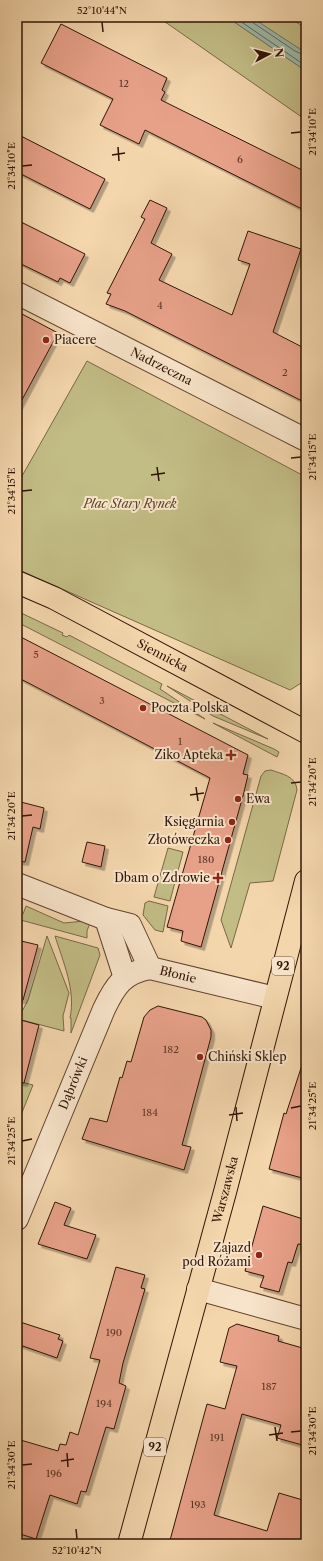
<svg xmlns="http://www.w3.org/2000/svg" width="323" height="1561" font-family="'Libre Caslon Text',serif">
	<defs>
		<filter id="shadow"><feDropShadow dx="3.5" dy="3.5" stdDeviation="0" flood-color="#0004"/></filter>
	</defs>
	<rect width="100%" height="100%" fill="#f4d6ad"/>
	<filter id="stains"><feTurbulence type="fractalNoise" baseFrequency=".005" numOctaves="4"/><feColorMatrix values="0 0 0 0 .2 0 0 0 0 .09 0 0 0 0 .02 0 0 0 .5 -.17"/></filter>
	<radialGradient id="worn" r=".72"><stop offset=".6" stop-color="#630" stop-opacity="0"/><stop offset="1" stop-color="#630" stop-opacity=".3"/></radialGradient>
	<!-- green -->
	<path fill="#c2bc85" stroke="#796846" d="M 158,17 L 227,17 L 306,71 L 306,120 Z
		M 250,17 L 288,17 L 304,27 L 306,24 L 306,53 Z
		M 87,361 L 306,477 L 306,680 L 290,690 L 17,569 L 17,485 Z
		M 17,611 L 63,633 L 62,635 L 67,637 L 69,635 L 162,684 L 160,689 L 205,719 L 17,622 Z
		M 167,686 L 268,739 L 213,716 Z
		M 213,723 L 274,749 L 279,752 L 277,757 Z
		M 271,770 C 282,774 296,776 297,790 L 273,881 L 250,883 L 231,948 L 221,920 L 261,776 L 265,771 Z
		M 168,848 L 183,852 L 170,901 L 154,897 Z
		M 149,901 L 168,906 L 163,932 L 155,930 L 143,915 L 145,903 Z
		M 26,906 L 64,923 L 85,921 L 90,923 L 87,931 L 87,938 L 17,919 L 17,912 L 23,914 Z
		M 47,936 L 69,993 L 63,1016 L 64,1031 L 18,1019 L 28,1000 Z
		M 55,936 L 98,948 L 100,955 L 71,1033 L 71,1018 L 70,1018 C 76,990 63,962 55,936 Z
		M 17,1081 L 33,1085 L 17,1125 Z"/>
	<!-- water -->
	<path fill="#9cb9a9" stroke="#717768" d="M 227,17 L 251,17 L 306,53 L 306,71 Z"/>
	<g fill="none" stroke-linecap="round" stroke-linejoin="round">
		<!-- shore -->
		<path stroke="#666658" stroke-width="1" d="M 234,17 L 306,66
			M 250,17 L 252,22 L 295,51 L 306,56"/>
	</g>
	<!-- building -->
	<path fill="#e7a189" stroke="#301406" filter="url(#shadow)" d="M 61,24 L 167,78 L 162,90 L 165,92 L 161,100 L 306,172 L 306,211 L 145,130 L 139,144 L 100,125 L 113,99 L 41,63 Z
		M 17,134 L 105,179 L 90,209 L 17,172 Z
		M 150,200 L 167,208 L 151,243 L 172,254 L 159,280 L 232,315 L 250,264 L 238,260 L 248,231 L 301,249 L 273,332 L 306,349 L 306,403 L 125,311 L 106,304 L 111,294 L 107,293 L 145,219 L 141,217 Z
		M 17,220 L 85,254 L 70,283 L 60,278 L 58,282 L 17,262 Z
		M 22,314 L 58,333 L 17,409 L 17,325 Z
		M 17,635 L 248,755 L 243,774 L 248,775 L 244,792 L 201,947 L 181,941 L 183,931 L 167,927 L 210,778 L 17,677 Z
		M 17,801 L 44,808 L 40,829 L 33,827 L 25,862 L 17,861 Z
		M 87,842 L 105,846 L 101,867 L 82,862 Z
		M 17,940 L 38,945 L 23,1000 L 17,1000 Z
		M 158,1006 L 202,1017 L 206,1020 L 211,1030 L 211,1037 L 182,1145 L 191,1147 L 184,1170 L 82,1139 L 90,1118 L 107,1122 L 120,1077 L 122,1078 L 127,1061 L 131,1062 L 144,1017 L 150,1010 Z
		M 17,1019 L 39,1025 L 24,1083 L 17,1082 Z
		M 302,1065 L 306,1065 L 306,1179 L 269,1169 L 284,1113 L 286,1114 Z
		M 55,1202 L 71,1208 L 64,1225 L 96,1235 L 87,1259 L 38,1244 Z
		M 263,1206 L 306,1220 L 306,1245 L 298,1244 L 292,1263 L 288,1262 L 279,1292 L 260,1287 L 264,1276 L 245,1271 Z
		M 116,1267 L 145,1275 L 141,1288 L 145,1289 L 123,1363 L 119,1383 L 126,1386 L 114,1429 L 106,1427 L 86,1492 L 81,1491 L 77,1504 L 50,1495 L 36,1539 L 17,1533 L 17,1439 L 58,1451 L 60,1444 L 66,1445 L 70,1432 L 78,1435 L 100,1360 L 90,1358 Z
		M 17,1321 L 60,1335 L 58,1339 L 63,1341 L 57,1358 L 17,1344 Z
		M 237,1324 L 279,1336 L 278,1341 L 306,1349 L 306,1446 L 277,1438 L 281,1425 L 242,1414 L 214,1515 L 267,1531 L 279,1493 L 306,1501 L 306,1544 L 169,1544 L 207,1404 L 225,1409 L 237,1366 L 220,1362 L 229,1328 Z"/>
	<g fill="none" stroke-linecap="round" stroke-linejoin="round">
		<defs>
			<g id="minor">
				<path id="s1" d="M 17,293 L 306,440"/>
				<path d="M 17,884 L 106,919 L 130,925 L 150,968"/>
				<path d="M 106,919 L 125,978"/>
				<path id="s2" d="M 17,1219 L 104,1009 C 115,986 123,973 150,968 L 275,998"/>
				<path d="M 198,1289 L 306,1319"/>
			</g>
			<g id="major">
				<path id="s3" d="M 17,582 L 54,598 L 306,732"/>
				<path id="s4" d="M 129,1544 L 225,1192 L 306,881"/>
			</g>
		</defs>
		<!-- minor casing -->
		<use href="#minor" stroke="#614430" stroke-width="24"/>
		<!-- major casing -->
		<use href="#major" stroke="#301406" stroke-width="24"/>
		<!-- minor -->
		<use href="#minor" stroke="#f8e4ca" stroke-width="22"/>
		<!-- major -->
		<use href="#major" stroke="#f4d6ad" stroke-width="22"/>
	</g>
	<!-- ticks -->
	<path fill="none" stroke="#301406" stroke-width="1.5" d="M 102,22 L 103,32M 291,133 L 301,132M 118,147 L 119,161M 112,155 L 125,153M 22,166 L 32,165M 291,458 L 301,457M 157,467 L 159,481M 151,475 L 165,473M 22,491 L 32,490M 291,783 L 301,782M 196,787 L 198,801M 190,795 L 204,793M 22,816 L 32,815M 236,1107 L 237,1121M 291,1108 L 301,1106M 229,1115 L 243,1113M 22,1141 L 32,1139M 275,1427 L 277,1441M 291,1432 L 301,1431M 269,1435 L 283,1433M 67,1453 L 68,1467M 61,1461 L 74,1459M 22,1465 L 32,1464M 76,1529 L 77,1539"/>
	<!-- markers -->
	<g fill="#8f2418" stroke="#f8e4ca" stroke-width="1.5">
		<circle cx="46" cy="340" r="4"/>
		<circle cx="143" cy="708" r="4"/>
		<path d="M229 749h4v4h4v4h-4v4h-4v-4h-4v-4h4z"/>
		<circle cx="238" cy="799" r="4"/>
		<circle cx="232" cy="822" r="4"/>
		<circle cx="228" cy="840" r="4"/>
		<path d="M216 872h4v4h4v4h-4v4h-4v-4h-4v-4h4z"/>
		<circle cx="200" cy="1057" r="4"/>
		<circle cx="259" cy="1255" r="4"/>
	</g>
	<g text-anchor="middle" stroke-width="4" stroke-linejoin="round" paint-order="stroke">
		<!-- number labels -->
		<g font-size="10" fill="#5e3727">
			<text x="124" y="87">12</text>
			<text x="240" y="163">6</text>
			<text x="160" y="309">4</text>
			<text x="285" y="376">2</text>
			<text x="36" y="658">5</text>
			<text x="102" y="704">3</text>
			<text x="180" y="745">1</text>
			<text x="206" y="863">180</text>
			<text x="171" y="1053">182</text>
			<text x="150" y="1116">184</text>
			<text x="114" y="1336">190</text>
			<text x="269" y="1390">187</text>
			<text x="104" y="1407">194</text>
			<text x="217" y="1441">191</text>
			<text x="54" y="1477">196</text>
			<text x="198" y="1508">193</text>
		</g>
		<!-- shield labels -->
		<g fill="#f8e4ca" stroke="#6c5241" stroke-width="1">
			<rect x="272" y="957" width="22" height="18" rx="3"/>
			<rect x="144" y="1438" width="22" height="18" rx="3"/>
		</g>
		<g font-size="11" font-weight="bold" fill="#301406">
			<text x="283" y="970">92</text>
			<text x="155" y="1451">92</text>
		</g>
		<!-- poi labels -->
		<g font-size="12" fill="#301406" stroke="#f8e4ca" text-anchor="end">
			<text x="54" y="344" text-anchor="start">Piacere</text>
			<text x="151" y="712" text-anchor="start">Poczta Polska</text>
			<text x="223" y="759">Ziko Apteka</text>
			<text x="246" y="803" text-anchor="start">Ewa</text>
			<text x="224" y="826">Księgarnia</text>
			<text x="220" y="844">Złotóweczka</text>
			<text x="210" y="882">Dbam o Zdrowie</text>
			<text x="208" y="1061" text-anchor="start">Chiński Sklep</text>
			<text x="251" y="1252">Zajazd<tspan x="251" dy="14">pod Różami</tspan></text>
		</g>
		<!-- street labels -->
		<g font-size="12" fill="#301406" stroke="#f8e4ca">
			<text dy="4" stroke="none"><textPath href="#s1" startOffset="162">Nadrzeczna</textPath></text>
			<text dy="4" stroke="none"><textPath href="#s3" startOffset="163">Siennicka</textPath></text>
			<text dy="4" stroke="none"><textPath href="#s2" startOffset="321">Błonie</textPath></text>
			<text dy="4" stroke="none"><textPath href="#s2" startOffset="147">Dąbrówki</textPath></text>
			<text dy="4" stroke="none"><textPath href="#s4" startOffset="367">Warszawska</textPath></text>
		</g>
		<!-- park labels -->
		<g font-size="12" font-style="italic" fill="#5c462c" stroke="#f8e4ca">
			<text x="130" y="508">Plac Stary Rynek</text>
		</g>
	</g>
	<!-- margin -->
	<rect width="323" height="1561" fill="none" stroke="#f4d6ad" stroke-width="44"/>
	<!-- north arrow -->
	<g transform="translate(269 54) rotate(83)" stroke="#f8e4ca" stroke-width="3" paint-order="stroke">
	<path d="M0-3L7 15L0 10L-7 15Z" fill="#301406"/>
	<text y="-6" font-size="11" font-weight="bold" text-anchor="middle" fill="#301406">N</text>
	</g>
	<rect x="22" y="22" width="279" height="1517" fill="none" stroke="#301406" stroke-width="1.5"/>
	<g font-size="10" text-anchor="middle" fill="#301406">
		<text x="102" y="14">52°10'44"N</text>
		<text transform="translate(312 132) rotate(-90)" y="4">21°34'10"E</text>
		<text transform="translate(11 166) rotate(-90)" y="4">21°34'10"E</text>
		<text transform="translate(312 457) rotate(-90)" y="4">21°34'15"E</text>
		<text transform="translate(11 491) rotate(-90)" y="4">21°34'15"E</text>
		<text transform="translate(312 782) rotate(-90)" y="4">21°34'20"E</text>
		<text transform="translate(11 816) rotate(-90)" y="4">21°34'20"E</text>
		<text transform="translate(312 1106) rotate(-90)" y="4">21°34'25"E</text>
		<text transform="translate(11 1141) rotate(-90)" y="4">21°34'25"E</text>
		<text transform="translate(312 1431) rotate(-90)" y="4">21°34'30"E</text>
		<text transform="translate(11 1465) rotate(-90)" y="4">21°34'30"E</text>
		<text x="77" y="1554">52°10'42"N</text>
	</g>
	<rect width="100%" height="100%" filter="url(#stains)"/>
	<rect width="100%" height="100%" fill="url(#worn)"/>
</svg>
